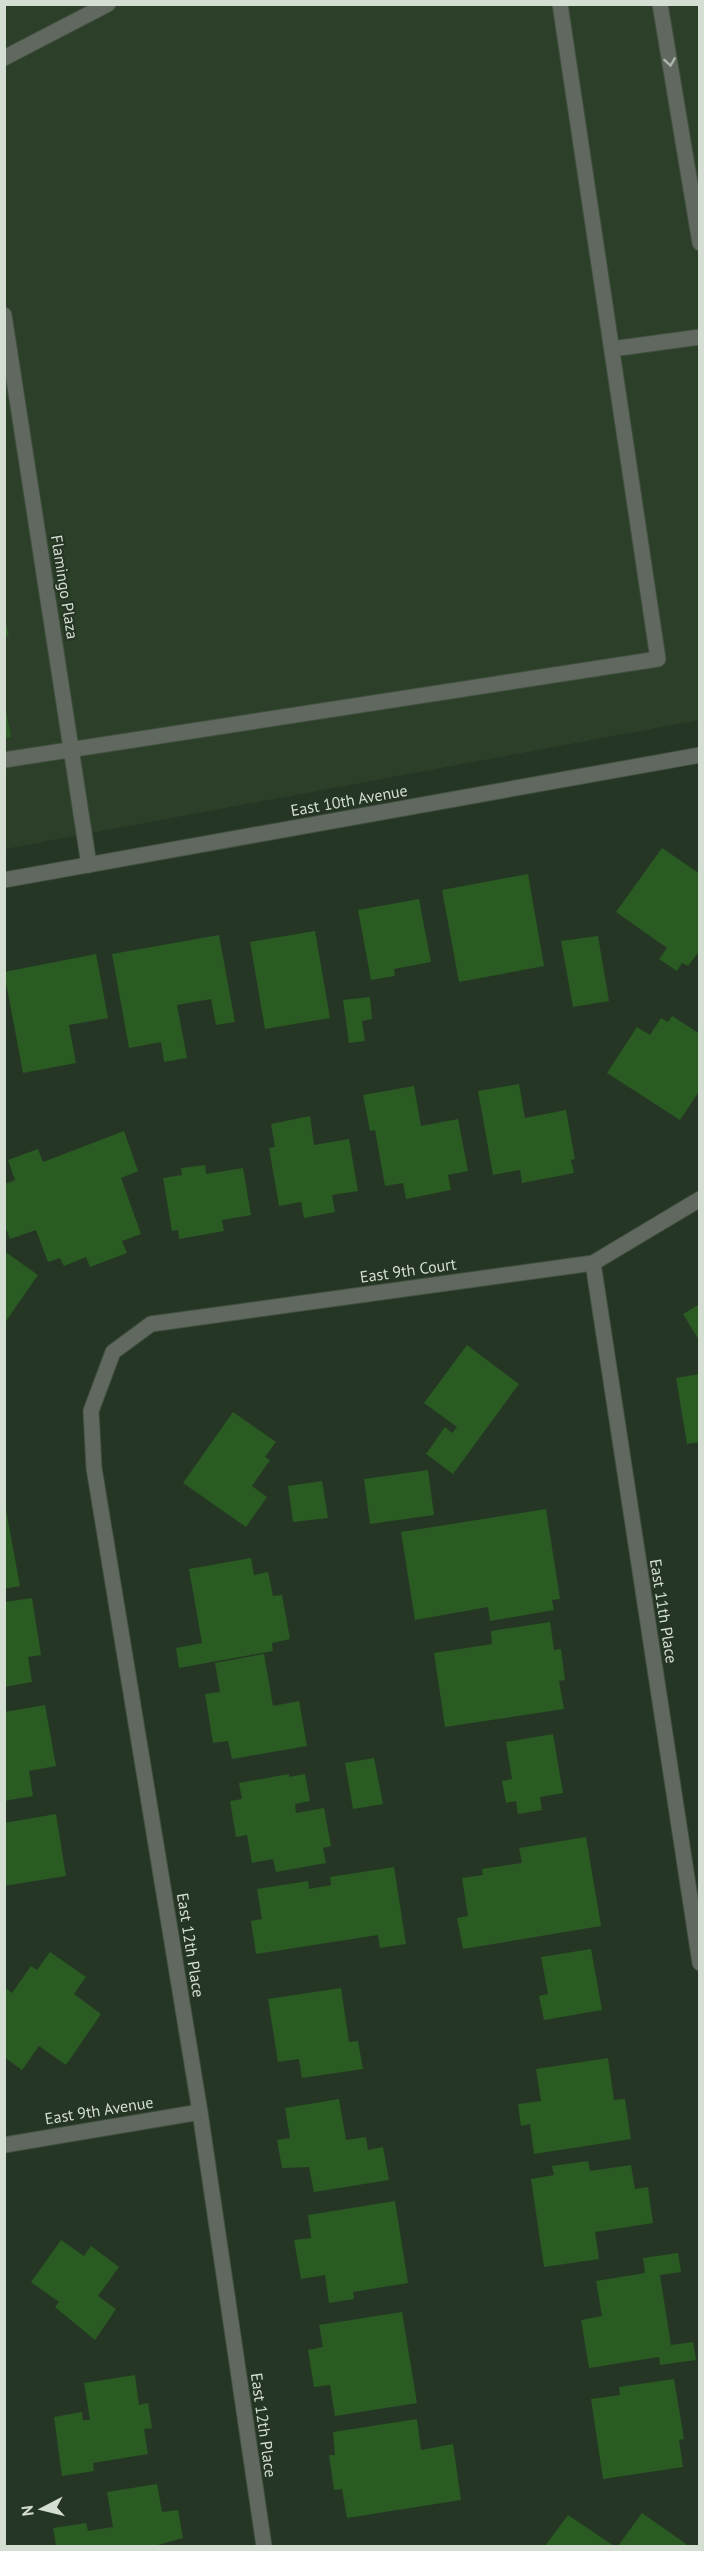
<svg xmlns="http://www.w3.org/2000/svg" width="704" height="2551" font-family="'PT Sans',sans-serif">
	<rect width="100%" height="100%" fill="#263624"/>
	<!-- built -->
	<path fill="#2c4029" d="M 5,5 L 699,5 L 699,720 L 5,849 Z"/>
	<!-- building -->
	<path fill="#295b23" d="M 4,616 L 9,636 L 4,637 Z
		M 4,701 L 11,737 L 4,738 Z
		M 662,848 L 700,874 L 700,950 L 688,966 L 682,963 L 677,971 L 659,959 L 667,948 L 616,912 Z
		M 528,874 L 544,966 L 459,982 L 442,890 Z
		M 419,899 L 431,962 L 394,969 L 395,976 L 371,980 L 358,910 Z
		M 315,931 L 330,1018 L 265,1029 L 250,942 Z
		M 219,935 L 235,1022 L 216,1025 L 211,999 L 177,1005 L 187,1058 L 164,1062 L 161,1042 L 129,1048 L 112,954 Z
		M 598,936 L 609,1001 L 573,1007 L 561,941 Z
		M 96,954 L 108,1018 L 69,1025 L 76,1063 L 23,1073 L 4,972 Z
		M 370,997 L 372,1019 L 362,1021 L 365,1041 L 349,1043 L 343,1000 Z
		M 672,1016 L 700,1034 L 700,1090 L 680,1120 L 607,1073 L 637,1027 L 650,1035 L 661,1018 L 668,1022 Z
		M 519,1084 L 525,1118 L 566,1110 L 575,1159 L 571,1160 L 574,1173 L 522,1183 L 520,1170 L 493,1175 L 478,1091 Z
		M 414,1086 L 421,1126 L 458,1119 L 468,1171 L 448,1175 L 451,1190 L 406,1199 L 403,1183 L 385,1186 L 375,1130 L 370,1131 L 363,1095 Z
		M 310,1116 L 314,1145 L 349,1139 L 358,1191 L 332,1195 L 335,1212 L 304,1218 L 301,1202 L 279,1206 L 269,1148 L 275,1147 L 271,1124 Z
		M 124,1131 L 138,1171 L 121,1178 L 141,1234 L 122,1241 L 127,1253 L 90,1267 L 86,1257 L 64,1266 L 60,1258 L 48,1262 L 36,1230 L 10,1239 L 5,1226 L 5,1184 L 15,1180 L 8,1160 L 38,1149 L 43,1162 Z
		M 205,1165 L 206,1174 L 243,1168 L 251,1215 L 222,1220 L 224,1231 L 179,1239 L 178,1230 L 172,1231 L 163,1178 L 182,1175 L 181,1168 Z
		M 4,1251 L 38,1275 L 4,1324 Z
		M 700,1304 L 700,1342 L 683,1314 Z
		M 467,1345 L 519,1384 L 453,1474 L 426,1454 L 445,1427 L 452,1433 L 457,1427 L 424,1403 Z
		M 700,1374 L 700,1442 L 687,1444 L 676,1378 Z
		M 233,1412 L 276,1442 L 265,1457 L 270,1460 L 252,1486 L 267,1497 L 246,1527 L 183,1483 Z
		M 428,1470 L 434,1515 L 370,1524 L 364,1479 Z
		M 322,1481 L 328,1518 L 293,1522 L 288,1486 Z
		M 4,1499 L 20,1586 L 4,1589 Z
		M 546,1509 L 560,1599 L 552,1600 L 554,1610 L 490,1621 L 488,1607 L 415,1620 L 401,1532 Z
		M 251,1558 L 254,1575 L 268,1572 L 273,1596 L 282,1595 L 290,1639 L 272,1643 L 273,1651 L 179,1668 L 176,1648 L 202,1643 L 189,1569 Z
		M 32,1598 L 41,1655 L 28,1657 L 32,1682 L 4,1687 L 4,1602 Z
		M 550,1622 L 554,1650 L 561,1649 L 565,1680 L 559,1681 L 564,1709 L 445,1727 L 434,1653 L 492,1644 L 491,1631 Z
		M 264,1654 L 273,1706 L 299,1701 L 307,1746 L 232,1759 L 228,1741 L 213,1743 L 205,1694 L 220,1692 L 215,1663 Z
		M 45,1705 L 56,1766 L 29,1771 L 33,1796 L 4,1801 L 4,1712 Z
		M 553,1734 L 563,1793 L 540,1797 L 542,1810 L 518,1814 L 516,1801 L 506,1803 L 502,1781 L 512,1779 L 506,1742 Z
		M 374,1758 L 383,1804 L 353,1809 L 345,1763 Z
		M 289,1774 L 289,1777 L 305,1774 L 310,1801 L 295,1804 L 296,1813 L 324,1808 L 331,1846 L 323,1848 L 326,1863 L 276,1872 L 273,1859 L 252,1863 L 247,1835 L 236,1837 L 230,1801 L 242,1799 L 239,1783 Z
		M 56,1814 L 66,1876 L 4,1886 L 4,1823 Z
		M 586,1837 L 601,1926 L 463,1949 L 457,1918 L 468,1916 L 462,1878 L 483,1875 L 482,1869 L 522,1863 L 519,1848 Z
		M 394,1867 L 406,1944 L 380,1948 L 378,1935 L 256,1954 L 251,1921 L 262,1919 L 257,1889 L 308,1881 L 309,1889 L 331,1885 L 330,1877 Z
		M 591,1949 L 602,2010 L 544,2020 L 539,1996 L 548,1994 L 541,1957 Z
		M 50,1952 L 86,1977 L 74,1994 L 101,2014 L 66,2065 L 39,2046 L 22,2070 L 4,2057 L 4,1987 L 12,1993 L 31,1966 L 37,1970 Z
		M 341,1988 L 349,2042 L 358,2041 L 363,2069 L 302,2078 L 299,2059 L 278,2062 L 268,1999 Z
		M 608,2058 L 614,2100 L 625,2099 L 631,2139 L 534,2154 L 530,2124 L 521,2126 L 518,2104 L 541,2101 L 536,2069 Z
		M 339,2099 L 346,2140 L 366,2137 L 368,2150 L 383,2147 L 389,2180 L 314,2192 L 309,2167 L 282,2168 L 277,2140 L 290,2138 L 285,2108 Z
		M 588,2161 L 590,2171 L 631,2165 L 635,2189 L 648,2187 L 653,2223 L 595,2232 L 599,2259 L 544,2267 L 531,2179 L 554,2175 L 552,2166 Z
		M 395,2201 L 408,2283 L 353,2292 L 354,2299 L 329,2303 L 325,2275 L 301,2279 L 294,2240 L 311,2238 L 308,2215 Z
		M 61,2240 L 84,2256 L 91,2246 L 119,2267 L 98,2296 L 116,2309 L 95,2340 L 55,2307 L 59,2302 L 31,2282 Z
		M 678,2253 L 681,2272 L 660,2275 L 671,2345 L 693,2342 L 696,2360 L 660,2365 L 659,2357 L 589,2368 L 581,2320 L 602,2316 L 596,2281 L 645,2273 L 643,2258 Z
		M 402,2312 L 417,2403 L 335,2416 L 330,2385 L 314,2387 L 308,2350 L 323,2347 L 319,2325 Z
		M 135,2375 L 139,2405 L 148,2403 L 152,2428 L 144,2429 L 148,2454 L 93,2463 L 94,2471 L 62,2476 L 54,2417 L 82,2412 L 83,2420 L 90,2420 L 84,2383 Z
		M 674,2379 L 684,2439 L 679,2440 L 683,2467 L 603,2479 L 591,2399 L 620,2395 L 619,2387 Z
		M 417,2419 L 421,2450 L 453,2444 L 461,2500 L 347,2518 L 342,2489 L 334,2490 L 329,2455 L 335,2455 L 333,2432 Z
		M 157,2484 L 162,2512 L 178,2510 L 183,2538 L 154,2546 L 56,2546 L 53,2528 L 86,2523 L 88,2531 L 113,2527 L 107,2492 Z
		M 642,2513 L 689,2546 L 618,2546 Z
		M 568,2515 L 614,2546 L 545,2546 Z"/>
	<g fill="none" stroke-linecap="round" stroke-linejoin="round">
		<defs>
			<path id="service" d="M 660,4 L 700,243
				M 4,58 L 108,4
				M 4,315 L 89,865
				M 612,349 L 700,337
				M 4,760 L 658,659 L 560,4"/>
			<path id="minor" d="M 593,1263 L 700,1963
				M 4,2145 L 200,2112
				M 264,2546 L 200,2112 L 94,1468 L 91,1411 L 113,1352 L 151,1324 L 593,1263 L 700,1199"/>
			<path id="tertiary" d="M 4,880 L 700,755"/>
		</defs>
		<!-- service casing -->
		<use href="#service" stroke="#425140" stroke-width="17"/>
		<!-- minor casing -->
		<use href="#minor" stroke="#425140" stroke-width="17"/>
		<!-- tertiary casing -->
		<use href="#tertiary" stroke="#425140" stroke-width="17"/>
		<!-- service -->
		<use href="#service" stroke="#60685f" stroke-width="15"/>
		<!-- minor -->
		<use href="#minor" stroke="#60685f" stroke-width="15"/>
		<!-- tertiary -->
		<use href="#tertiary" stroke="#60685f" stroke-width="15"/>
	</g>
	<!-- one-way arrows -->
	<defs><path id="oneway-chevron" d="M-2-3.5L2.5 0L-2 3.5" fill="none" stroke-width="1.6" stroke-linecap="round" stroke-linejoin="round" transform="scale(1.5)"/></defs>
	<use stroke="#abb5aa" href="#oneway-chevron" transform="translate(670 62) rotate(81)"/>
	<g text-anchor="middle" stroke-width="4.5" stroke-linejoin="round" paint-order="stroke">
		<!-- street labels -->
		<g font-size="16" fill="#d4ded2" stroke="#263624">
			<text transform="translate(65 587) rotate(81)" y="6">Flamingo Plaza</text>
			<text transform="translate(349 800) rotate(-10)" y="6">East 10th Avenue</text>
			<text transform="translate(408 1270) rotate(-8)" y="6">East 9th Court</text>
			<text transform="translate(664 1611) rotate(81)" y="6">East 11th Place</text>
			<text transform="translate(191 1945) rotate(81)" y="6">East 12th Place</text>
			<text transform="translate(99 2110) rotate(-9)" y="6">East 9th Avenue</text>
			<text transform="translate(264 2425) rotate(82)" y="6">East 12th Place</text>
		</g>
	</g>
	<!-- border -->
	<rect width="704" height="2551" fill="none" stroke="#d4ded2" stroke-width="12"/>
	<!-- north arrow -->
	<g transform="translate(42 2509) rotate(263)" stroke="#263624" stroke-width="4.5" paint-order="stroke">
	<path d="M0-4.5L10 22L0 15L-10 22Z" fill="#d4ded2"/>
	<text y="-9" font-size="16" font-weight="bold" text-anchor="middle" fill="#d4ded2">N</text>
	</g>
</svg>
